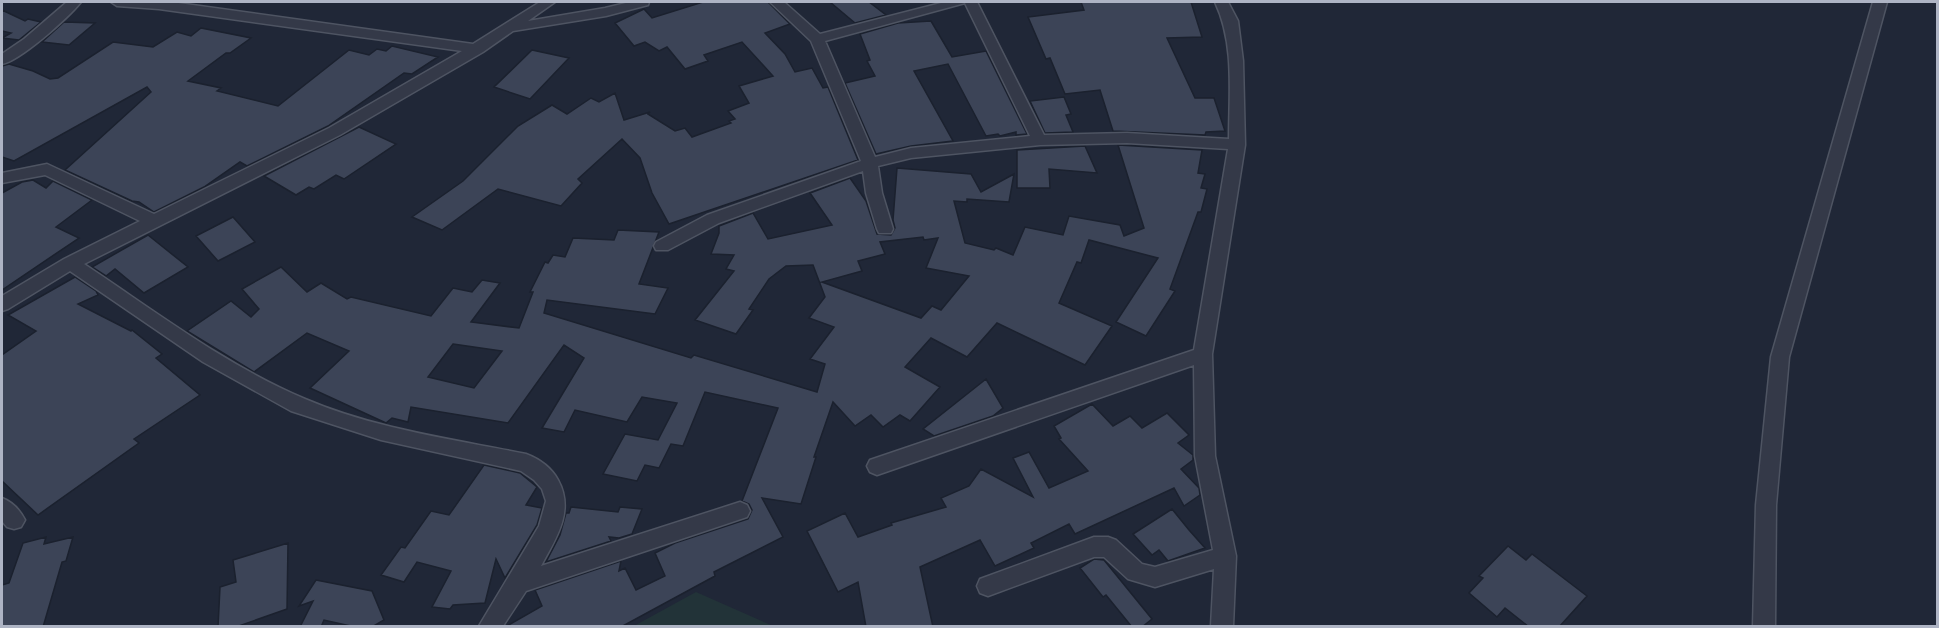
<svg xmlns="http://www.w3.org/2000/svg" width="1939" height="628" font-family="'Space Grotesk',sans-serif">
	<rect width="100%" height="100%" fill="#202737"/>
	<!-- green -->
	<path fill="#223338" d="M 696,592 L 773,626 L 634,626 Z"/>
	<!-- building -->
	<path fill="#3c4457" stroke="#1b212e" stroke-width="1.5" fill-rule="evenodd" d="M 703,2 L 768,2 L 790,24 L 765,33 L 785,54 L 795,72 L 812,68 L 823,88 L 828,87 L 858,160 L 669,224 L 652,193 L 640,158 L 622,139 L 578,179 L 582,183 L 561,206 L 498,189 L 442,230 L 412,217 L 463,181 L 518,126 L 552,105 L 567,114 L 591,98 L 599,102 L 615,93 L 624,120 L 650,112 L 648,114 L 675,131 L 685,128 L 692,137 L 731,123 L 729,121 L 735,119 L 728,111 L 749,103 L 739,86 L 773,76 L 742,42 L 704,55 L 708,61 L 685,69 L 667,47 L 659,51 L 645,42 L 634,46 L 615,23 L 644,9 L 652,18 Z
		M 830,2 L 869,2 L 886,15 L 855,23 Z
		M 1081,2 L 1191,2 L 1202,37 L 1167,38 L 1195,98 L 1214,98 L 1225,131 L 1206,132 L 1205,135 L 1113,131 L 1100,90 L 1065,94 L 1050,58 L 1046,59 L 1028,17 L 1084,10 Z
		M 2,10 L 25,21 L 28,19 L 41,22 L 19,40 L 2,38 L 11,33 L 2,31 Z
		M 931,21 L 952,57 L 986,51 L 1027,134 L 1016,135 L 1016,132 L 1000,136 L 998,134 L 986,136 L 948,64 L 914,71 L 953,141 L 911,146 L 876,154 L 845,83 L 875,76 L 867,61 L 870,60 L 860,34 L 898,23 Z
		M 64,22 L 95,23 L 69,45 L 42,42 Z
		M 201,28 L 251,38 L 230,53 L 226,53 L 188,81 L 221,88 L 217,91 L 278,106 L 349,50 L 369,55 L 377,49 L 386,51 L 392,46 L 438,57 L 412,74 L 404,73 L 328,126 L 247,166 L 240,162 L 204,187 L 154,212 L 139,202 L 132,201 L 65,170 L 151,92 L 147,87 L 14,161 L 2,157 L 2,66 L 9,64 L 33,71 L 50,79 L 58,78 L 113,42 L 153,47 L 177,32 L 191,36 Z
		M 532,50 L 569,58 L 530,99 L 494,87 Z
		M 1064,97 L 1071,114 L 1066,115 L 1073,132 L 1045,133 L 1030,101 Z
		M 359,127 L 396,144 L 344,179 L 336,175 L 314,189 L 309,187 L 296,195 L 264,176 Z
		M 1118,145 L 1202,150 L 1198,173 L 1205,174 L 1201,188 L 1207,189 L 1201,212 L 1198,212 L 1170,289 L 1175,291 L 1146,336 L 1116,322 L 1158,258 L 1089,240 L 1081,263 L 1077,262 L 1059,303 L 1112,326 L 1085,365 L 997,323 L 967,357 L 931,338 L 905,367 L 940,387 L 910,421 L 900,415 L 883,427 L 871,415 L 855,426 L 833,402 L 814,457 L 816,457 L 801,504 L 762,498 L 783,537 L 714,572 L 715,576 L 621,627 L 505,627 L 542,606 L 535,590 L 621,561 L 619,571 L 625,568 L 636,590 L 665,576 L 655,553 L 675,543 L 748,519 L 752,510 L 749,504 L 742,501 L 778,408 L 705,392 L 683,446 L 671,444 L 659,468 L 645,465 L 637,481 L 603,474 L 625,434 L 658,440 L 677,403 L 642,397 L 627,422 L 575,410 L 564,432 L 542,428 L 584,358 L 564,345 L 508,423 L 411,407 L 408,422 L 392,418 L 386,423 L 310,388 L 349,351 L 307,333 L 254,372 L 187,331 L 231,301 L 251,317 L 259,309 L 242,289 L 281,267 L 307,292 L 321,283 L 347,299 L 351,297 L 431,316 L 453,288 L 472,292 L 482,280 L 500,283 L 471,322 L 519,328 L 533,292 L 530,292 L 545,262 L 548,263 L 553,255 L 565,257 L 573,238 L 614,240 L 618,230 L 659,232 L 639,284 L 668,288 L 655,314 L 547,300 L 544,313 L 691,358 L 694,355 L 817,392 L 825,364 L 810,359 L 834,327 L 809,318 L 825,297 L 813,265 L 786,266 L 769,279 L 749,309 L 753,310 L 736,334 L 695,320 L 734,271 L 726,269 L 734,255 L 711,254 L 719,233 L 719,226 L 753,213 L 768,239 L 832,225 L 810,193 L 850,178 L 866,201 L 877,234 L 891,235 L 895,228 L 893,220 L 897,168 L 971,174 L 981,192 L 1014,174 L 1009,202 L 967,199 L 967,202 L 954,201 L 965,243 L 994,250 L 996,248 L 1013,255 L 1025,227 L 1063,235 L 1069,216 L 1120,225 L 1124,236 L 1144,228 ZM 923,237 L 924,240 L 938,238 L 926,268 L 969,276 L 941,310 L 932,306 L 921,318 L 822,282 L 862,271 L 858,261 L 885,254 L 880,242 ZM 453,344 L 502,351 L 474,388 L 428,377 Z
		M 1085,146 L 1097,173 L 1049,169 L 1050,188 L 1017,188 L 1017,150 Z
		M 33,180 L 46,188 L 53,181 L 92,200 L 56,227 L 79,238 L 2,290 L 2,193 L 22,182 Z
		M 233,217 L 255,242 L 218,261 L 196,236 Z
		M 148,235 L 188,267 L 144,293 L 115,269 L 106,276 L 92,267 Z
		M 75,277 L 96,291 L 98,295 L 78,304 L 131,331 L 132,330 L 162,354 L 156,358 L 200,395 L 134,439 L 139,443 L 38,515 L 2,481 L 2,355 L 36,331 L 8,315 Z
		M 986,379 L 1003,408 L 993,416 L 934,436 L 923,429 Z
		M 1092,404 L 1113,426 L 1130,416 L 1142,428 L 1167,413 L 1189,435 L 1178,443 L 1193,455 L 1193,460 L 1181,469 L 1199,488 L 1200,495 L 1184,506 L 1174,488 L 1075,534 L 1069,524 L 1031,543 L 1034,548 L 995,566 L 980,540 L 920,567 L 933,627 L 866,627 L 858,582 L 838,592 L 807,531 L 845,513 L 858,537 L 892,525 L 891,523 L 946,507 L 941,498 L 969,486 L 981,469 L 1033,497 L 1013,458 L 1029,452 L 1049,488 L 1088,471 L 1059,439 L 1061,438 L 1054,426 Z
		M 484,465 L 520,473 L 537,487 L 526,505 L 542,508 L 537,525 L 505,578 L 496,559 L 485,603 L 453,605 L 450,609 L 432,607 L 451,571 L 417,562 L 404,582 L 381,575 L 401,547 L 405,548 L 431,511 L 449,515 Z
		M 571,507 L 618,512 L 620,507 L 642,509 L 632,534 L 619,538 L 609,537 L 611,541 L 546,562 L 560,535 L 566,513 L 569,513 Z
		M 1172,509 L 1189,530 L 1205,548 L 1168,561 L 1159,550 L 1152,555 L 1133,534 Z
		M 46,537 L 44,544 L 73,537 L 66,561 L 62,562 L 43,627 L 2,627 L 2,585 L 9,583 L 23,543 Z
		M 288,543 L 287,609 L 236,627 L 218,627 L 220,587 L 236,582 L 233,560 Z
		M 1508,546 L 1526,560 L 1532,554 L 1587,596 L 1559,627 L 1529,627 L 1505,608 L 1497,617 L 1469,593 L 1483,578 L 1479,576 Z
		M 1094,559 L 1104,560 L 1152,619 L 1142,627 L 1132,627 L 1106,595 L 1103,597 L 1080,568 Z
		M 316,580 L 372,591 L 384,620 L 372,627 L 355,627 L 324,620 L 321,627 L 300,627 L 313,601 L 299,606 Z"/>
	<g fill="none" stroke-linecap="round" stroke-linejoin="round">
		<defs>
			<path id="street" d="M 67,2 L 81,2 C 68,18 20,61 2,64 L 2,54 L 24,39 Z
				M 111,2 L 171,2 L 473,44 L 540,2 L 555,2 L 528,21 L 605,8 L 630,2 L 649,2 L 648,5 L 606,16 L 513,31 L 483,52 L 340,135 L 84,264 C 155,311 225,365 305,399 C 375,429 452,439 526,454 C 539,459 551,467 558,480 C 575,511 556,538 541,566 L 740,502 L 747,505 L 750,511 L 747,517 L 526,591 L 503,626 L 479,626 L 539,526 L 546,501 L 542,489 L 534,480 L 521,471 L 381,440 L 291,411 L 203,362 L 70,271 L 8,309 L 2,311 L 2,296 L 64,259 L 140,221 L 45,175 L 2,183 L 2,173 L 47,164 L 154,214 L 329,128 L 462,51 L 159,9 L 117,6 Z
				M 770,2 L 784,2 L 820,34 L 945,2 L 977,2 L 1044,135 L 1127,133 L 1229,139 C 1229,94 1235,44 1215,2 L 1228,2 L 1238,21 L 1243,61 L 1245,145 L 1212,354 L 1215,456 L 1236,556 L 1233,626 L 1211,626 L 1214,569 L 1155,587 L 1128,579 L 1104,557 L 1094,557 L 988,596 L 980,593 L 977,586 L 980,579 L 1094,537 L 1108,537 L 1116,540 L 1142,564 L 1155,567 L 1213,550 L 1195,456 L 1194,365 L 877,475 L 870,472 L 867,466 L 870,460 L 1194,350 L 1228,149 L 1127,143 L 1040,145 L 911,158 L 878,166 L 882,193 L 893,229 L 891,233 L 879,233 L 877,229 L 866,193 L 863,171 L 719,223 L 668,250 L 656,250 L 654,246 L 656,242 L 707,215 L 861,161 L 811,41 ZM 965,3 L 1030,136 L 911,148 L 875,157 L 825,41 Z
				M 1873,2 L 1887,2 L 1789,357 L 1776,505 L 1775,626 L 1753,626 L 1756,505 L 1771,357 Z
				M 2,498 C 12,502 20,510 25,520 L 21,527 L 14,529 L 7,527 L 2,521 Z"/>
		</defs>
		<!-- street casing -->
		<use href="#street" stroke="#4e5462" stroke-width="3"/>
		<!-- street -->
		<use href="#street" fill="#343948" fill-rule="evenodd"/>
	</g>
	<!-- border -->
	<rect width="1939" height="628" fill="none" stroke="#aeb4c4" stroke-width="6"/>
</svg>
